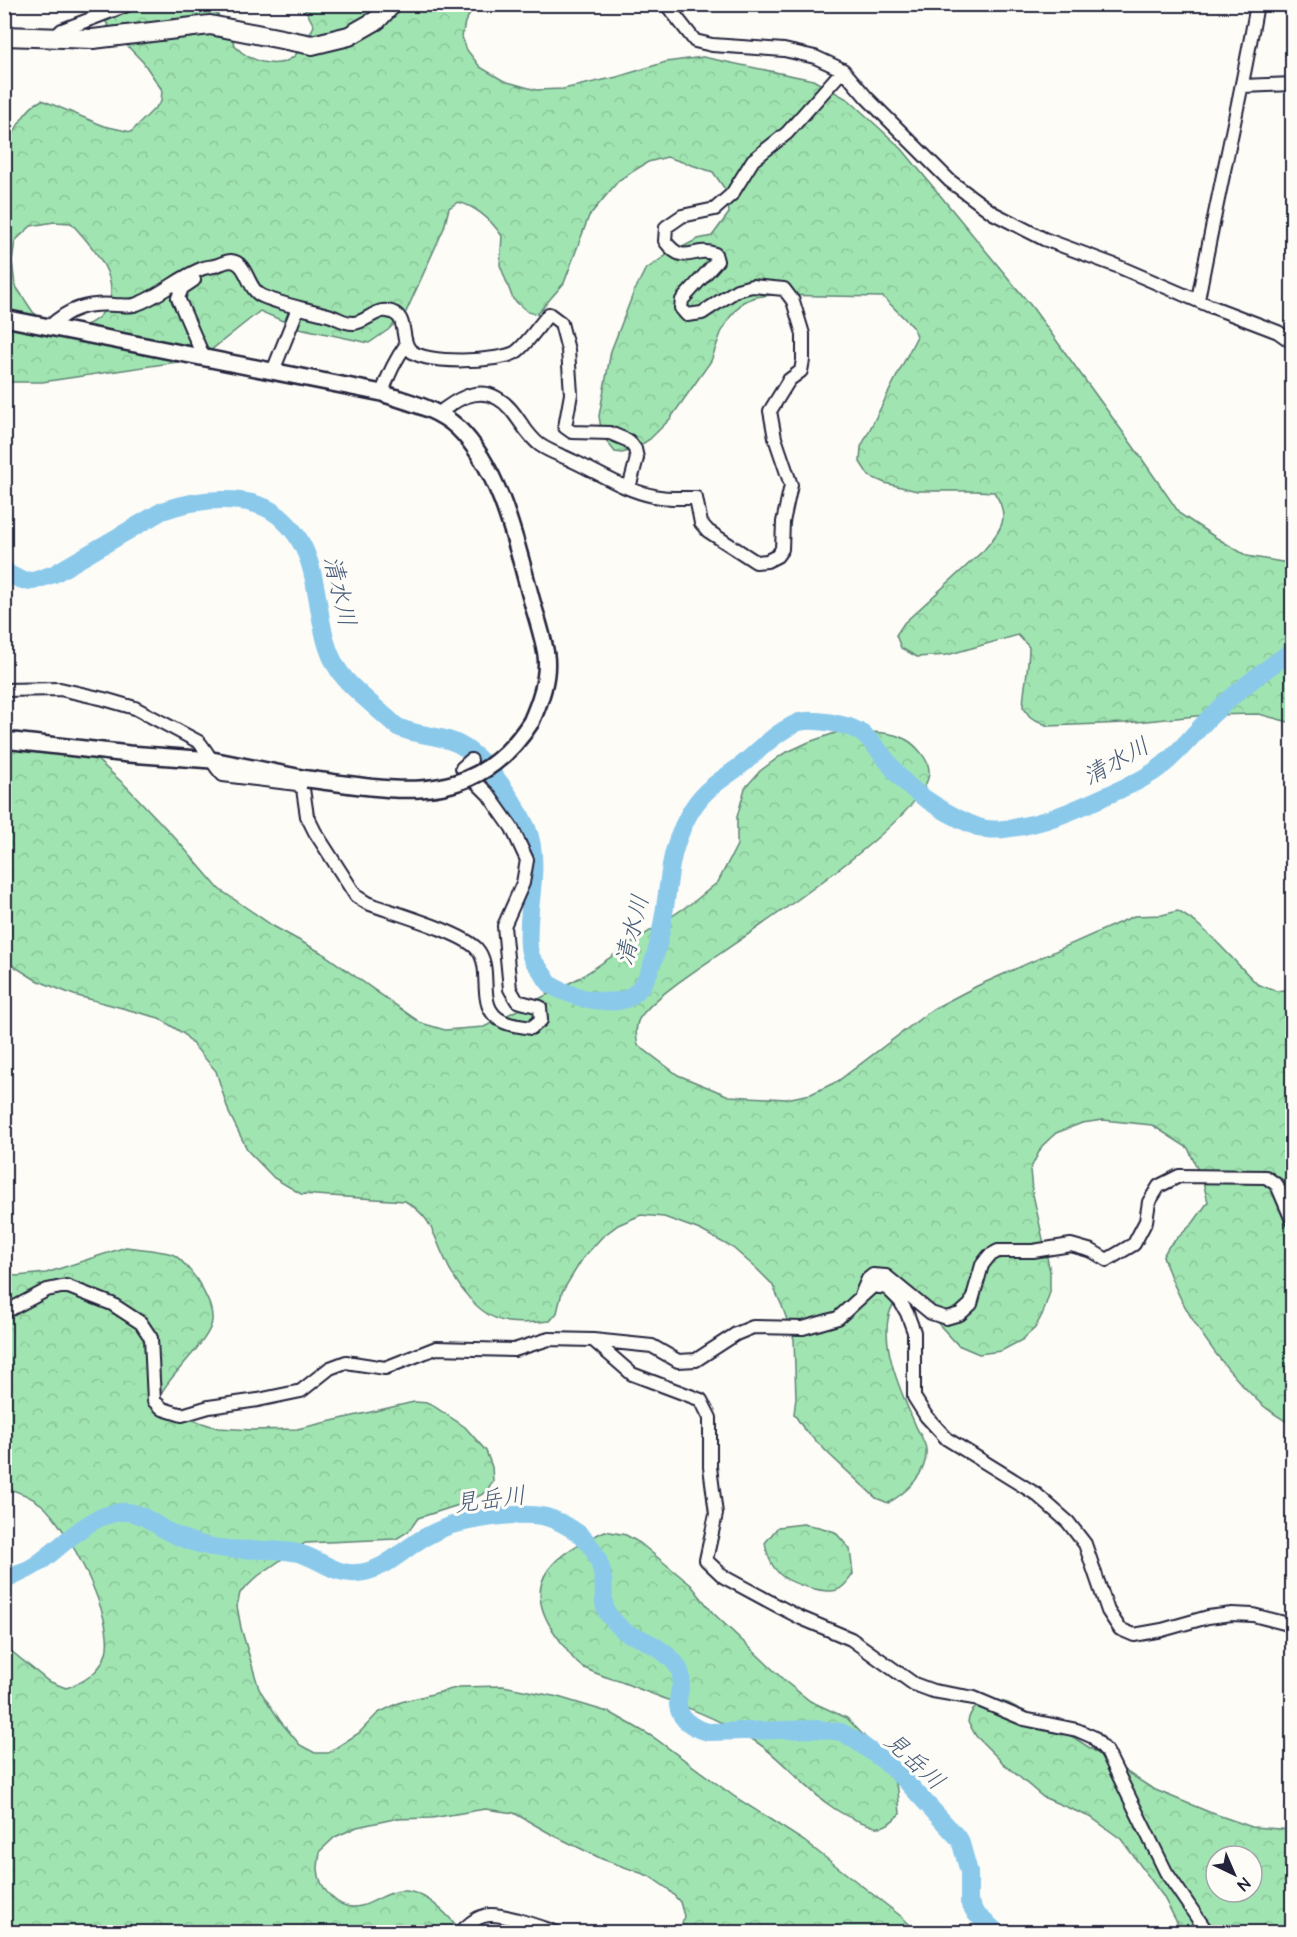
<svg xmlns="http://www.w3.org/2000/svg" width="1297" height="1937" font-family="'Architects Daughter','Klee One',sans-serif">
	<defs>
		<pattern id="forest-crowns" width="20" height="18" patternUnits="userSpaceOnUse" patternTransform="scale(1.5)"><rect width="20" height="18" fill="#a0e5b1"/><path d="M2 6a3 3 0 1 1 6 0M12 15a3 3 0 1 1 6 0" fill="none" stroke="#8ac499"/></pattern>
	</defs>
	<rect width="100%" height="100%" fill="#fdfcf7"/>
	<filter id="ink" filterUnits="userSpaceOnUse"><feTurbulence type="fractalNoise" baseFrequency=".0167" numOctaves="2"/><feDisplacementMap in="SourceGraphic" scale="12" xChannelSelector="R" yChannelSelector="G"/><feConvolveMatrix kernelMatrix="1 2 1 2 8 2 1 2 1" color-interpolation-filters="sRGB"/></filter>
	<g filter="url(#ink)">
		<!-- forest -->
		<path fill="url(#forest-crowns)" stroke="#618476" stroke-width="1.5" fill-rule="evenodd" d="M 476,4 L 465,22 L 462,37 L 467,50 L 480,67 L 504,81 L 536,90 L 563,89 L 617,77 L 666,62 L 703,57 L 813,80 L 849,100 L 902,149 L 1032,307 L 1133,446 L 1180,514 L 1215,537 L 1247,556 L 1282,562 L 1292,560 L 1292,723 L 1259,714 L 1206,715 L 1126,723 L 1048,726 L 1030,717 L 1023,707 C 1024,686 1029,667 1029,647 L 1018,635 L 947,655 L 917,657 L 901,648 L 896,635 L 904,623 L 984,550 C 1002,529 1011,517 994,492 L 975,491 L 917,491 L 885,483 L 869,476 L 860,462 L 861,447 L 917,336 L 913,327 L 883,297 L 771,295 L 756,297 L 743,302 L 730,317 L 721,333 L 711,361 L 670,419 L 650,439 L 633,450 L 622,453 L 615,452 L 602,435 L 599,416 L 611,351 L 633,294 L 645,270 L 667,255 L 698,239 L 712,236 L 729,213 L 727,192 L 713,172 L 667,157 L 648,162 L 619,180 L 589,216 L 564,283 L 537,314 L 528,312 L 513,299 L 500,265 L 502,236 C 491,220 478,207 458,202 L 449,208 L 444,228 L 406,312 L 388,330 L 369,343 L 299,328 L 260,311 L 211,350 L 177,362 L 42,382 L 5,382 L 4,153 C 14,133 22,110 42,100 L 104,126 L 131,132 L 161,102 L 162,90 L 143,62 L 110,28 L 94,5 L 209,5 C 215,12 222,19 227,27 C 231,34 232,42 237,48 C 244,56 253,59 262,62 C 293,69 301,50 314,26 L 303,5 ZM 54,222 L 71,223 C 90,244 124,279 106,308 C 101,317 90,325 80,327 C 72,329 64,329 56,330 L 33,312 L 15,285 L 12,261 L 15,241 L 31,226 Z
			M 838,732 C 859,733 887,729 905,739 C 915,744 929,759 929,771 C 932,813 761,925 724,951 C 701,967 654,996 639,1019 C 635,1027 636,1037 638,1045 L 678,1075 L 729,1096 L 786,1099 L 811,1094 L 838,1081 L 933,1009 L 977,986 L 1134,916 L 1162,915 L 1178,911 L 1195,922 L 1213,938 L 1257,984 L 1276,991 L 1292,989 L 1292,1425 C 1281,1418 1268,1411 1258,1401 C 1219,1364 1179,1308 1163,1256 L 1169,1246 L 1193,1223 L 1208,1202 L 1203,1182 L 1188,1148 L 1152,1125 L 1103,1120 L 1082,1123 L 1056,1133 L 1042,1146 L 1030,1170 L 1032,1190 L 1050,1271 L 1050,1292 L 1043,1313 L 1035,1328 L 1022,1340 L 1001,1351 L 979,1354 L 958,1345 L 934,1319 L 902,1295 C 899,1298 895,1302 893,1305 C 875,1336 902,1395 915,1424 C 918,1432 926,1442 926,1450 C 928,1473 906,1493 888,1503 L 876,1498 L 832,1457 L 804,1429 L 794,1414 L 796,1398 L 794,1339 L 782,1306 L 772,1284 L 757,1269 L 733,1248 L 700,1230 L 664,1217 L 641,1215 L 618,1225 L 602,1237 L 583,1258 L 562,1292 L 557,1313 L 550,1321 C 536,1322 522,1324 508,1322 C 477,1317 455,1283 443,1255 C 432,1230 430,1216 405,1201 L 301,1194 L 274,1178 L 248,1151 L 229,1113 L 216,1071 L 184,1034 L 159,1018 L 74,995 L 36,980 L 12,965 L 5,953 L 5,735 L 51,738 L 95,758 L 126,786 L 176,839 L 219,889 L 273,926 L 322,953 L 421,1023 L 445,1030 L 484,1027 L 533,1002 L 581,977 L 696,900 L 718,882 L 737,845 L 737,817 L 745,788 L 760,771 L 783,754 L 809,742 Z
			M 126,1247 C 141,1249 158,1250 172,1254 C 180,1257 196,1277 200,1285 C 205,1295 213,1307 212,1320 C 212,1340 166,1377 158,1400 L 177,1415 L 218,1428 L 252,1430 L 297,1429 L 414,1402 L 429,1403 L 465,1427 L 486,1451 L 492,1467 L 493,1481 L 485,1493 L 465,1503 L 418,1518 L 409,1531 L 396,1539 L 305,1543 L 258,1576 L 240,1593 L 237,1606 L 241,1628 L 259,1689 L 281,1722 L 300,1745 L 315,1753 L 328,1753 L 359,1733 L 378,1713 L 401,1702 L 460,1687 L 503,1686 L 558,1697 L 611,1713 L 653,1737 L 735,1797 L 804,1841 L 902,1917 L 917,1932 L 680,1932 L 684,1916 L 680,1902 L 668,1889 L 649,1876 L 602,1859 L 551,1834 L 514,1813 L 485,1809 L 432,1818 L 394,1819 L 357,1827 L 335,1837 L 320,1851 C 320,1856 318,1863 318,1869 C 319,1889 339,1912 361,1906 C 376,1902 389,1890 405,1891 C 425,1892 444,1911 457,1926 L 455,1932 L 5,1932 L 5,1646 L 48,1681 L 66,1688 C 83,1683 101,1672 106,1653 C 116,1619 68,1527 42,1505 C 32,1497 17,1491 5,1488 L 4,1274 L 17,1276 L 46,1273 Z
			M 803,1524 L 819,1527 L 835,1532 L 850,1549 L 853,1574 C 849,1580 844,1588 837,1590 C 824,1594 793,1584 782,1576 C 772,1568 767,1555 765,1543 L 778,1527 Z
			M 605,1531 L 626,1535 L 640,1543 L 691,1585 L 713,1613 L 786,1682 L 810,1701 L 847,1718 L 885,1758 L 898,1791 L 900,1814 C 893,1820 886,1828 877,1827 C 873,1827 868,1824 864,1823 C 815,1808 789,1759 745,1735 C 707,1713 664,1699 624,1683 C 610,1678 594,1674 581,1666 C 572,1660 563,1644 556,1635 C 516,1579 558,1553 605,1531 Z
			M 990,1699 L 1008,1703 L 1070,1735 L 1153,1789 L 1209,1812 L 1252,1827 L 1292,1830 L 1292,1932 L 1182,1932 L 1163,1896 L 1121,1839 L 1092,1818 L 1043,1797 L 1005,1765 L 976,1736 L 968,1722 C 970,1709 978,1705 990,1699 ZM 1216,1856 L 1252,1856 L 1252,1892 L 1216,1892 Z"/>
		<g fill="none" stroke-linecap="round" stroke-linejoin="round">
			<!-- river -->
			<path stroke="#8bc9eb" stroke-width="18" d="M 4,569 L 9,574 L 21,580 L 33,581 L 54,574 L 162,511 C 195,499 250,492 279,516 C 333,561 305,634 346,680 C 358,693 372,704 385,716 C 389,719 393,724 398,727 C 411,734 433,735 448,740 C 481,749 513,798 527,828 C 539,857 531,892 529,922 C 529,932 527,947 531,956 C 533,962 538,966 541,971 C 542,972 549,984 551,985 C 559,991 574,995 583,998 C 596,1001 613,1004 626,999 C 661,984 665,899 671,865 C 674,848 680,831 688,816 C 705,786 720,782 744,763 C 757,752 769,739 784,730 C 789,727 794,724 799,722 C 814,718 846,724 858,731 C 873,739 888,763 899,776 C 916,796 954,818 978,827 C 986,830 995,830 1004,829 C 1042,825 1075,810 1110,794 C 1128,786 1147,778 1163,765 C 1181,751 1195,732 1211,716 C 1236,692 1264,670 1292,651
				M 4,1581 C 15,1575 27,1571 37,1564 C 64,1546 85,1517 120,1512 C 138,1510 150,1521 165,1530 C 176,1536 190,1542 203,1545 C 232,1553 263,1547 293,1552 C 316,1555 333,1575 356,1573 C 383,1572 401,1551 423,1538 C 433,1533 445,1526 456,1524 C 479,1518 524,1511 546,1517 C 557,1520 568,1526 578,1533 C 592,1544 601,1561 603,1579 C 605,1591 601,1604 608,1614 C 612,1620 619,1626 624,1631 C 630,1635 638,1637 644,1640 C 656,1646 673,1657 679,1669 C 688,1686 668,1701 685,1720 C 693,1727 698,1729 708,1732 L 817,1729 L 841,1732 L 855,1740 L 884,1761 L 906,1781 L 960,1840 L 969,1872 L 969,1902 L 976,1914 L 997,1932"/>
			<defs>
				<path id="minor" d="M 666,4 L 695,41 L 712,45 L 784,50 L 815,57 L 843,70 L 867,98 L 950,181 L 993,213 L 1044,239 L 1117,266 L 1210,306 L 1278,332 L 1292,342
					M 54,38 L 62,30 L 130,4
					M 1243,86 L 1292,84
					M 194,280 L 182,288 L 178,298 L 204,358
					M 1198,300 C 1216,201 1240,104 1257,4
					M 49,327 C 69,308 87,303 115,305 C 122,305 131,307 137,304 C 160,296 178,278 201,269 C 205,267 210,267 214,266 C 220,265 225,261 231,261 C 248,262 247,290 262,296 C 283,305 306,309 328,315 C 336,317 345,324 354,323 C 366,322 376,309 387,311 C 410,314 399,339 410,350 C 424,365 500,362 516,352 C 527,344 540,324 549,314 L 561,323 L 568,350 L 571,394 L 565,427 L 572,432 L 610,433 L 629,441 L 635,449 L 637,458 L 629,488
					M 273,371 L 298,308
					M 382,393 C 388,375 395,360 406,345
					M 438,414 C 454,401 476,386 497,398 C 516,408 523,433 540,445 C 550,452 563,456 573,461 C 599,473 626,491 654,496 C 667,499 682,498 696,498 L 701,523 L 708,531 L 756,562 L 767,561 L 777,556 L 782,549 L 783,522 L 791,485 L 775,438 L 770,411 L 789,380 L 801,371 L 803,360 L 803,334 L 793,301 L 784,289 L 752,286 L 737,290 L 702,313 L 687,315 L 681,308 L 682,300 L 717,261 L 715,254 C 693,245 685,268 665,241 L 666,227 L 682,216 L 715,209 L 732,194 L 753,160 L 787,133 L 843,70
					M 4,690 L 60,689 L 104,699 L 135,708 L 199,742 C 208,752 213,766 223,775 L 297,784 L 303,789 L 307,816 L 315,832 L 356,896 L 367,903 C 391,912 462,932 477,949 C 495,970 473,1008 504,1022 C 512,1026 523,1026 531,1028 L 541,1020 L 540,1007 L 517,1001 L 510,989 L 504,926 L 523,883 L 527,860 L 512,828 L 488,794 L 462,768 L 471,760
					M 861,1295 L 868,1279 L 873,1275 L 886,1276 L 931,1313 L 946,1318 L 960,1314 L 971,1304 L 982,1265 L 989,1256 L 998,1251 L 1033,1251 L 1071,1245 L 1092,1251 L 1107,1260 L 1134,1244 L 1146,1221 L 1149,1202 L 1159,1186 L 1179,1176 L 1266,1177 L 1277,1185 L 1292,1220
					M 4,1309 L 11,1309 L 47,1290 L 66,1286 L 112,1304 L 141,1323 L 151,1338 L 154,1401 L 163,1409 L 182,1415 L 209,1407 L 258,1400 L 301,1391 L 330,1368 L 346,1362 L 385,1368 L 436,1348 L 514,1350 L 549,1339 L 593,1340 L 652,1346 L 678,1361 L 696,1360 L 736,1334 L 753,1327 L 803,1328 L 838,1318 L 873,1286 L 887,1288 L 900,1301 L 907,1313 L 914,1332 L 914,1397 L 926,1416 L 947,1439 L 1036,1494 L 1068,1522 L 1085,1544 L 1108,1611 L 1120,1629 L 1134,1635 L 1162,1630 L 1208,1617 L 1232,1614 L 1253,1615 L 1292,1625
					M 593,1340 L 632,1374 L 701,1400 L 710,1418 L 710,1467 L 716,1514 L 706,1560 L 724,1577 L 776,1605 L 801,1618 L 851,1639 L 914,1684 L 933,1691 L 974,1698 L 1024,1719 L 1077,1730 L 1093,1737 L 1107,1752 L 1166,1872 L 1207,1932
					M 461,1932 C 467,1926 475,1918 484,1916 C 499,1911 540,1927 555,1932"/>
				<path id="tertiary" d="M 4,318 L 382,393 C 407,402 437,408 457,427 C 500,468 516,542 531,598 C 536,616 543,636 546,655 C 549,678 540,702 531,722
					M 4,740 L 129,754 L 212,760 L 307,779"/>
				<path id="primary" d="M 4,36 L 93,39 L 210,25 L 312,45 L 349,36 L 377,20 L 392,4"/>
			</defs>
			<!-- minor casing -->
			<use href="#minor" stroke="#22223b" stroke-width="16"/>
			<!-- tertiary casing -->
			<use href="#tertiary" stroke="#22223b" stroke-width="20"/>
			<!-- primary casing -->
			<use href="#primary" stroke="#22223b" stroke-width="22"/>
			<!-- minor -->
			<use href="#minor" stroke="#fdfcf7" stroke-width="12"/>
			<!-- tertiary -->
			<use href="#tertiary" stroke="#fdfcf7" stroke-width="15"/>
			<!-- primary -->
			<use href="#primary" stroke="#fdfcf7" stroke-width="18"/>
			<defs>
				<path id="tertiary-bridge" d="M 307,779 C 396,790 474,811 531,722"/>
			</defs>
			<!-- tertiary-bridge casing -->
			<use href="#tertiary-bridge" stroke="#22223b" stroke-width="20" stroke-linecap="butt"/>
			<!-- tertiary-bridge -->
			<use href="#tertiary-bridge" stroke="#fdfcf7" stroke-width="15"/>
		</g>
	</g>
	<g text-anchor="middle" stroke-width="6" stroke-linejoin="round" paint-order="stroke">
		<!-- water labels -->
		<g font-size="24" font-style="italic" fill="#475c79" stroke="#fdfcf7">
			<text transform="translate(340 591) rotate(77)" y="8">清水川</text>
			<text transform="translate(1116 761) rotate(-29)" y="8">清水川</text>
			<text transform="translate(632 930) rotate(-76)" y="8">清水川</text>
			<text transform="translate(490 1499) rotate(-7)" y="8">見岳川</text>
			<text transform="translate(915 1761) rotate(43)" y="8">見岳川</text>
		</g>
	</g>
	<!-- margin -->
	<rect width="1297" height="1937" fill="none" stroke="#fdfcf7" stroke-width="24"/>
	<rect x="12" y="12" width="1273" height="1913" fill="none" stroke="#22223b" stroke-width="2" filter="url(#ink)"/>
	<!-- north arrow -->
	<g transform="translate(1234 1874) rotate(136)"><circle r="28" fill="#fdfcf7" stroke="#a5a5ac" stroke-width="1.5"/>
	<path d="M0-4.5L10 22L0 15L-10 22Z" fill="#22223b"/>
	<text y="-9" font-size="16" font-weight="bold" text-anchor="middle" fill="#22223b">N</text>
	</g>
</svg>
